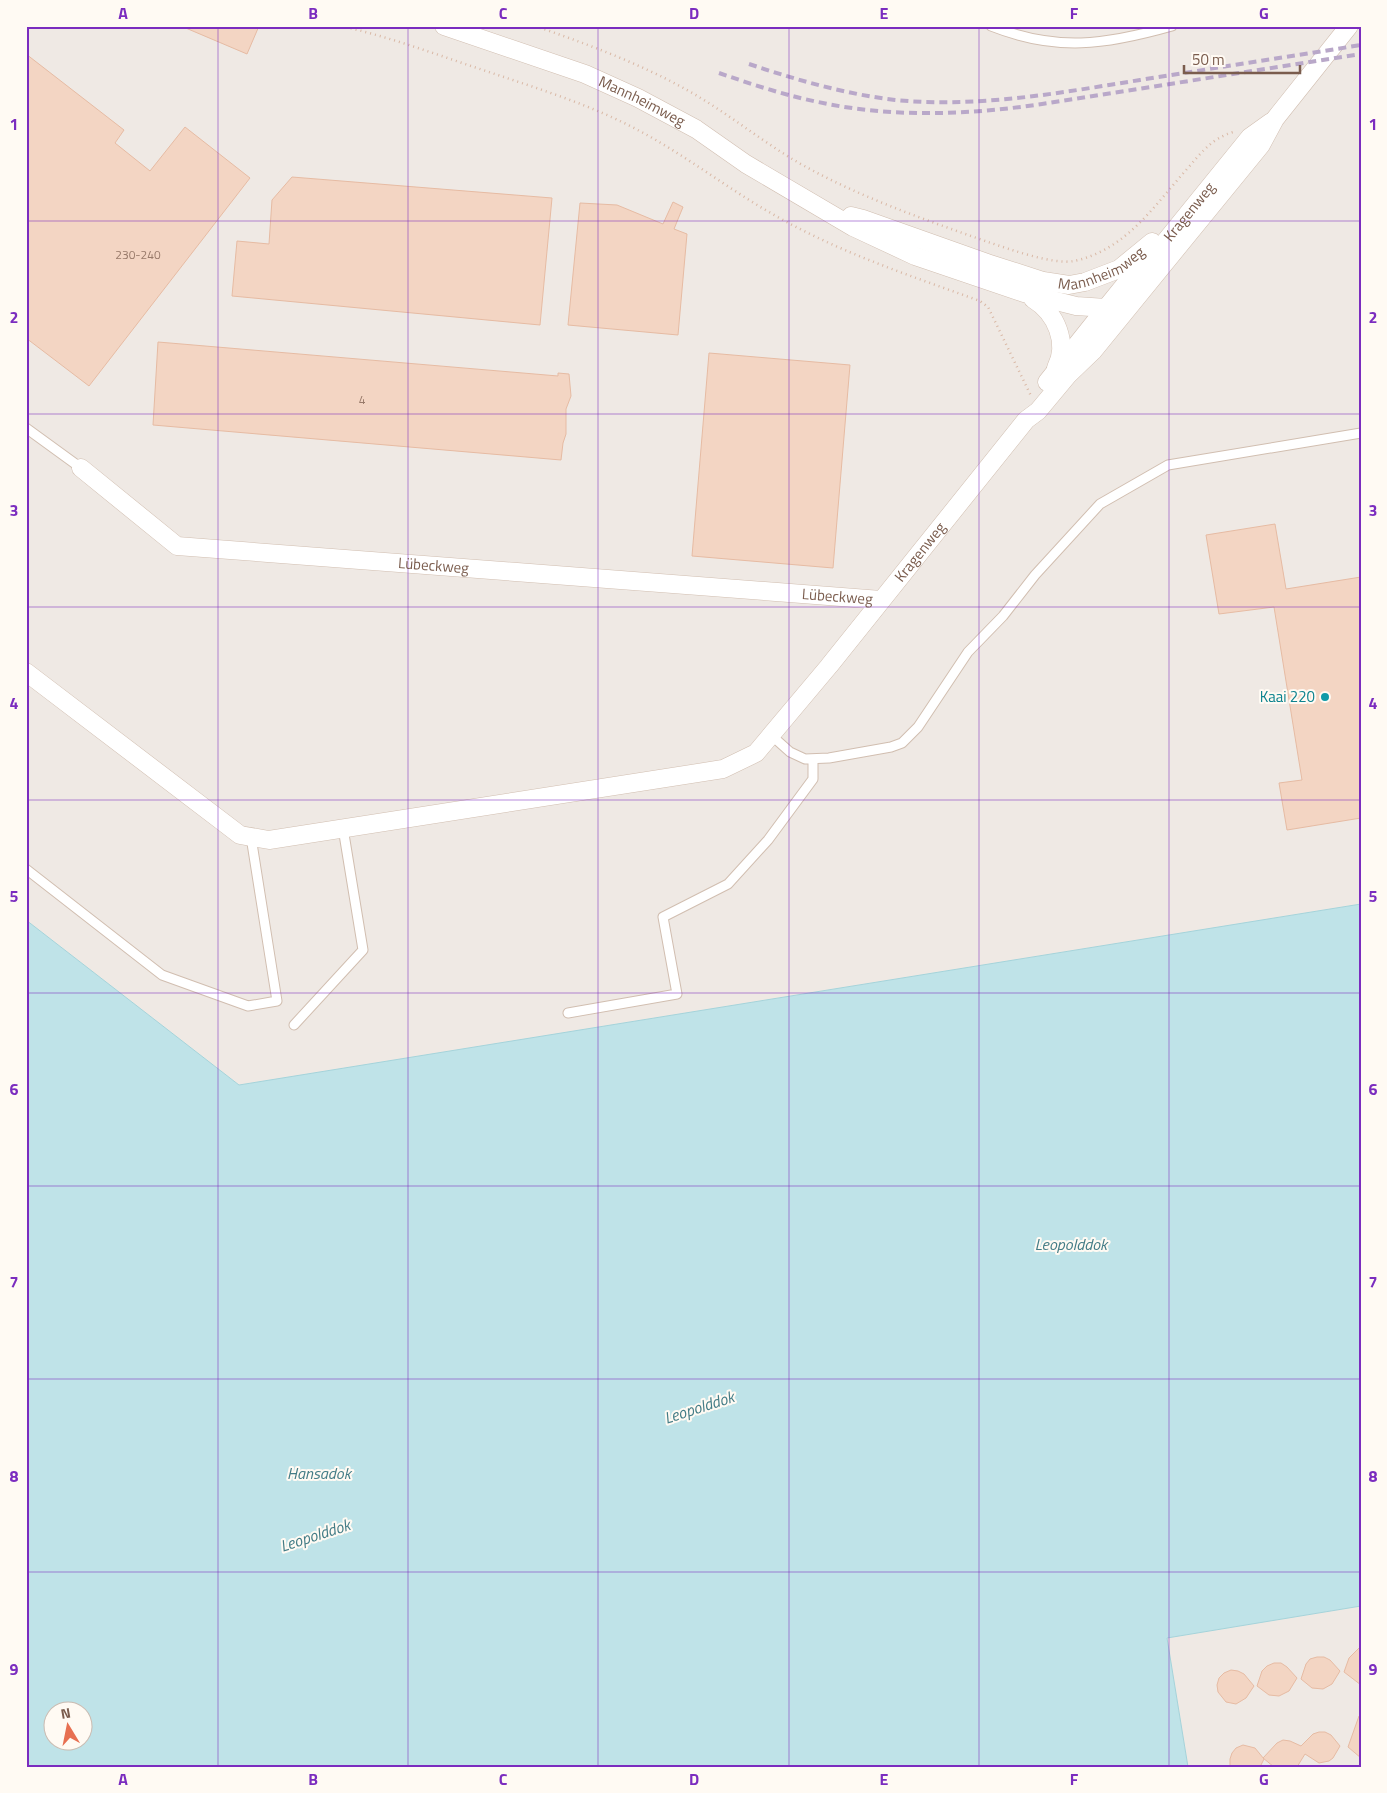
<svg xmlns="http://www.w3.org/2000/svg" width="1387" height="1793" font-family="'Titillium Web',sans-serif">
	<rect width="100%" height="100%" fill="#fdf6ec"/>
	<!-- industrial -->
	<path fill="#efe9e4" d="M 26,26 L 1361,26 L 1361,904 L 239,1085 L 26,920 Z
		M 1361,1606 L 1361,1767 L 1188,1767 L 1167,1638 Z"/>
	<!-- water -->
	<path fill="#bfe3e8" stroke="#a5d3da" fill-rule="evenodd" d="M 1361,904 L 1361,1606 L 1167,1638 L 1188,1767 L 26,1767 L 26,920 L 239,1085 ZM 52,1710 L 82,1710 L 82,1740 L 52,1740 Z"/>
	<!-- building -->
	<path fill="#f3d5c3" stroke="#e6bba3" d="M 181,26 L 259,26 L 247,54 Z
		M 26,54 L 124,130 L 115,143 L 150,171 L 185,127 L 250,178 L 89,386 L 26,338 Z
		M 292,177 L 552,198 L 540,325 L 232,296 L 237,241 L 269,244 L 272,200 Z
		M 673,202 L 683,207 L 674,229 L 687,234 L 678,335 L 568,325 L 580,203 L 617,205 L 663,224 Z
		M 158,342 L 558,376 L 558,373 L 569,374 L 571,396 L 566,409 L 566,434 L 563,443 L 561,460 L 153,425 Z
		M 709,353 L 850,365 L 833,568 L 692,556 Z
		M 1275,524 L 1286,589 L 1361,577 L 1361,818 L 1287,830 L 1279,783 L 1302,780 L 1274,607 L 1219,614 L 1206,535 Z
		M 1361,1646 L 1361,1685 L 1344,1672 L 1349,1658 Z
		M 1317,1657 L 1324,1657 L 1330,1660 L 1340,1671 L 1332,1684 L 1323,1689 L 1312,1688 L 1301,1679 L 1306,1664 L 1310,1659 Z
		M 1274,1663 L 1281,1663 L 1287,1667 L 1297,1678 L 1289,1691 L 1279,1696 L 1269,1695 L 1257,1686 L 1262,1671 L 1267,1666 Z
		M 1231,1670 L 1238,1671 L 1244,1674 L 1254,1686 L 1246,1698 L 1236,1704 L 1226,1702 L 1218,1692 L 1217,1685 L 1219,1678 L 1224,1673 Z
		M 1359,1716 L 1361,1716 L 1361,1758 L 1348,1747 Z
		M 1319,1732 L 1325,1732 L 1331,1735 L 1340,1746 L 1333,1758 L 1329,1761 L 1319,1763 L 1305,1754 L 1297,1767 L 1274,1767 L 1263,1758 L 1277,1743 L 1283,1740 L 1290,1741 L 1301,1746 L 1313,1734 Z
		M 1243,1745 L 1255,1748 L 1264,1759 L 1260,1767 L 1230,1767 L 1230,1759 L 1232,1753 L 1236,1748 Z"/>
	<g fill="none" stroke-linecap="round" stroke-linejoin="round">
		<defs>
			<path id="lane" d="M 991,26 C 1057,52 1105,45 1172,26
				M 26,428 L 81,468
				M 771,735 L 790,752 L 805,759 L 829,758 L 891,747 L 902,743 L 918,727 L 968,652 L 1003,616 L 1035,575 L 1100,504 L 1168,465 L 1361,433
				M 26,869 L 162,975 L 248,1006 L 277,1001 L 251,837
				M 568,1013 L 677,994 L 663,917 L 728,884 L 768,840 L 813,779 L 813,759
				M 294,1025 L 363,950 L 343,828"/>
			<g id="street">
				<path id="s1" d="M 444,26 L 585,74 L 638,98 L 696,129 L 746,164 L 853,227 L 915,256 L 1024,293 L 1076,306 L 1106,308 L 1127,301 L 1135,296"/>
				<path id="s2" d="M 851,216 L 863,219 L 987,263 L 1043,281 L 1069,285 L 1085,282 L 1119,269 L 1152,242"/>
				<path d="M 1033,299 C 1056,313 1069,343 1056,368"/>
				<path id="s3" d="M 1047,382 L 1106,308 L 1132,276 L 1156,253 L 1250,137 L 1271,122"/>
				<path id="s4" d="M 81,468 L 177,546 L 881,600"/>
				<path id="s5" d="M 26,672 L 240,835 L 269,840 L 723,769 L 756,753 L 829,666 L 1026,420 L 1038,411 L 1068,375 L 1093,351 L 1261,145 L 1275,119 L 1349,26"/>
			</g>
		</defs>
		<!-- lane casing -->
		<use href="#lane" stroke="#d1beb0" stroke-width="11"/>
		<!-- street casing -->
		<use href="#street" stroke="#d1beb0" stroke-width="19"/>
		<!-- path -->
		<path stroke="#d9b8a5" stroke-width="2.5" stroke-dasharray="1 4" stroke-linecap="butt" d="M 341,26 C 391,37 440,56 489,72 C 536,88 585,103 630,126 C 684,153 731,192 785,221 C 847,255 914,277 980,301 L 988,307 L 1031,396
			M 535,26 C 590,45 644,65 694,94 C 730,115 763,142 799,163 C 859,197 923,219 988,242 C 1009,249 1053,265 1074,261 C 1126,250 1154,206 1187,169 C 1202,152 1211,139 1233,132"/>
		<!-- lane -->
		<use href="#lane" stroke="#fff" stroke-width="9"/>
		<!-- street -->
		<use href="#street" stroke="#fff" stroke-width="18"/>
		<!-- rail -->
		<path stroke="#b9a8c9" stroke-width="4" stroke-dasharray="8 5" stroke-linecap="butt" d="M 749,64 C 797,80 845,94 895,100 C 978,108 1059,93 1140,80 C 1214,68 1287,57 1361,45
			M 719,73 C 751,84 784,95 818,102 C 892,118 968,115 1042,104 L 1361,54"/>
	</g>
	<!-- grid -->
	<path fill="none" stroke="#7b2cbf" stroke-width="1" stroke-opacity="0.55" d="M 218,26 L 218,1767M 408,26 L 408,1767M 598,26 L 598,1767M 789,26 L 789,1767M 979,26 L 979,1767M 1169,26 L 1169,1767M 26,221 L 1361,221M 26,414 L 1361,414M 26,607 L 1361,607M 26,800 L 1361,800M 26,993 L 1361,993M 26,1186 L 1361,1186M 26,1379 L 1361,1379M 26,1572 L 1361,1572"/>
	<!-- markers -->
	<circle fill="#0f9aa8" stroke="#fffaf3" stroke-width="2" cx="1325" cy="697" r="5"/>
	<g text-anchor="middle" stroke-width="4" stroke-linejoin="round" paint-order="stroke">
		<!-- number labels -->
		<g font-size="12" fill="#987a6a">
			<text x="138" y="259">230-240</text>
			<text x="362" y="404">4</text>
		</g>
		<!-- street labels -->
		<g font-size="15" fill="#7a5c4d" stroke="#fffaf3">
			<text dy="5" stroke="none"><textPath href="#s1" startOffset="212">Mannheimweg</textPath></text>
			<text dy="5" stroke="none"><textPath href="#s3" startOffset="222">Kragenweg</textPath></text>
			<text dy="5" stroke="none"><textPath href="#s2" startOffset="265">Mannheimweg</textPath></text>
			<text dy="5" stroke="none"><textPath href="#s5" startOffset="1054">Kragenweg</textPath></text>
			<text dy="5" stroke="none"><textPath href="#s4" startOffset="381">Lübeckweg</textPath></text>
			<text dy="5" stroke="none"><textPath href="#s4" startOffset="786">Lübeckweg</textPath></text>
		</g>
		<!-- culture labels -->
		<g font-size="15" fill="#0d838f" stroke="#fffaf3" text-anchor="end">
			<text x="1315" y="702">Kaai 220</text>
		</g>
		<!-- water labels -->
		<g font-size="16" font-style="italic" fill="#437c86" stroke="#fffaf3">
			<text x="1071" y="1250">Leopolddok</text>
			<text transform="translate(699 1407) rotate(-18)" y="6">Leopolddok</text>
			<text x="319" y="1479">Hansadok</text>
			<text transform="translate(315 1535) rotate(-18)" y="6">Leopolddok</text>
		</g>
	</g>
	<!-- border -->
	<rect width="1387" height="1793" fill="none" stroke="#fffaf3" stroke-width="55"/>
	<!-- north arrow -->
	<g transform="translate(68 1726) rotate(350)"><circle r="24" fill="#fffaf3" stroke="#cabbb1"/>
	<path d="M0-4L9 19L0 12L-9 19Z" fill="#e76f51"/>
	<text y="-8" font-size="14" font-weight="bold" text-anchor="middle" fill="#7a5c4d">N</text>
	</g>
	<!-- scale -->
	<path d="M1184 65v8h116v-8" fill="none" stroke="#7a5c4d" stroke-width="2.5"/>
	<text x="1192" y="65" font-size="15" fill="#7a5c4d" stroke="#fffaf3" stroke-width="4" paint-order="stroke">50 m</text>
	<rect x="28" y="28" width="1332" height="1738" fill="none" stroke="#7b2cbf" stroke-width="2"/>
	<g font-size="16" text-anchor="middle" font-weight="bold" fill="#7b2cbf">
		<text x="123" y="19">A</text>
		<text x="313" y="19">B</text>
		<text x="503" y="19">C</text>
		<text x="694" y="19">D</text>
		<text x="884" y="19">E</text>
		<text x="1074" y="19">F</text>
		<text x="1264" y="19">G</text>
		<text x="14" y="130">1</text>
		<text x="1373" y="130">1</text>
		<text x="14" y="323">2</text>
		<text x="1373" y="323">2</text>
		<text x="14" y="516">3</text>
		<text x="1373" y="516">3</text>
		<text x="14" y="709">4</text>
		<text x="1373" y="709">4</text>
		<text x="14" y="902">5</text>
		<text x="1373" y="902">5</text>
		<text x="14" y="1095">6</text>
		<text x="1373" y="1095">6</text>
		<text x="14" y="1288">7</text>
		<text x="1373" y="1288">7</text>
		<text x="14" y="1482">8</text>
		<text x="1373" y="1482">8</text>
		<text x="14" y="1675">9</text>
		<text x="1373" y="1675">9</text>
		<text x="123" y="1785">A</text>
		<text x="313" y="1785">B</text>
		<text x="503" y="1785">C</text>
		<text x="694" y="1785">D</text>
		<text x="884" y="1785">E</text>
		<text x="1074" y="1785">F</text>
		<text x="1264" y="1785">G</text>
	</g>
</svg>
